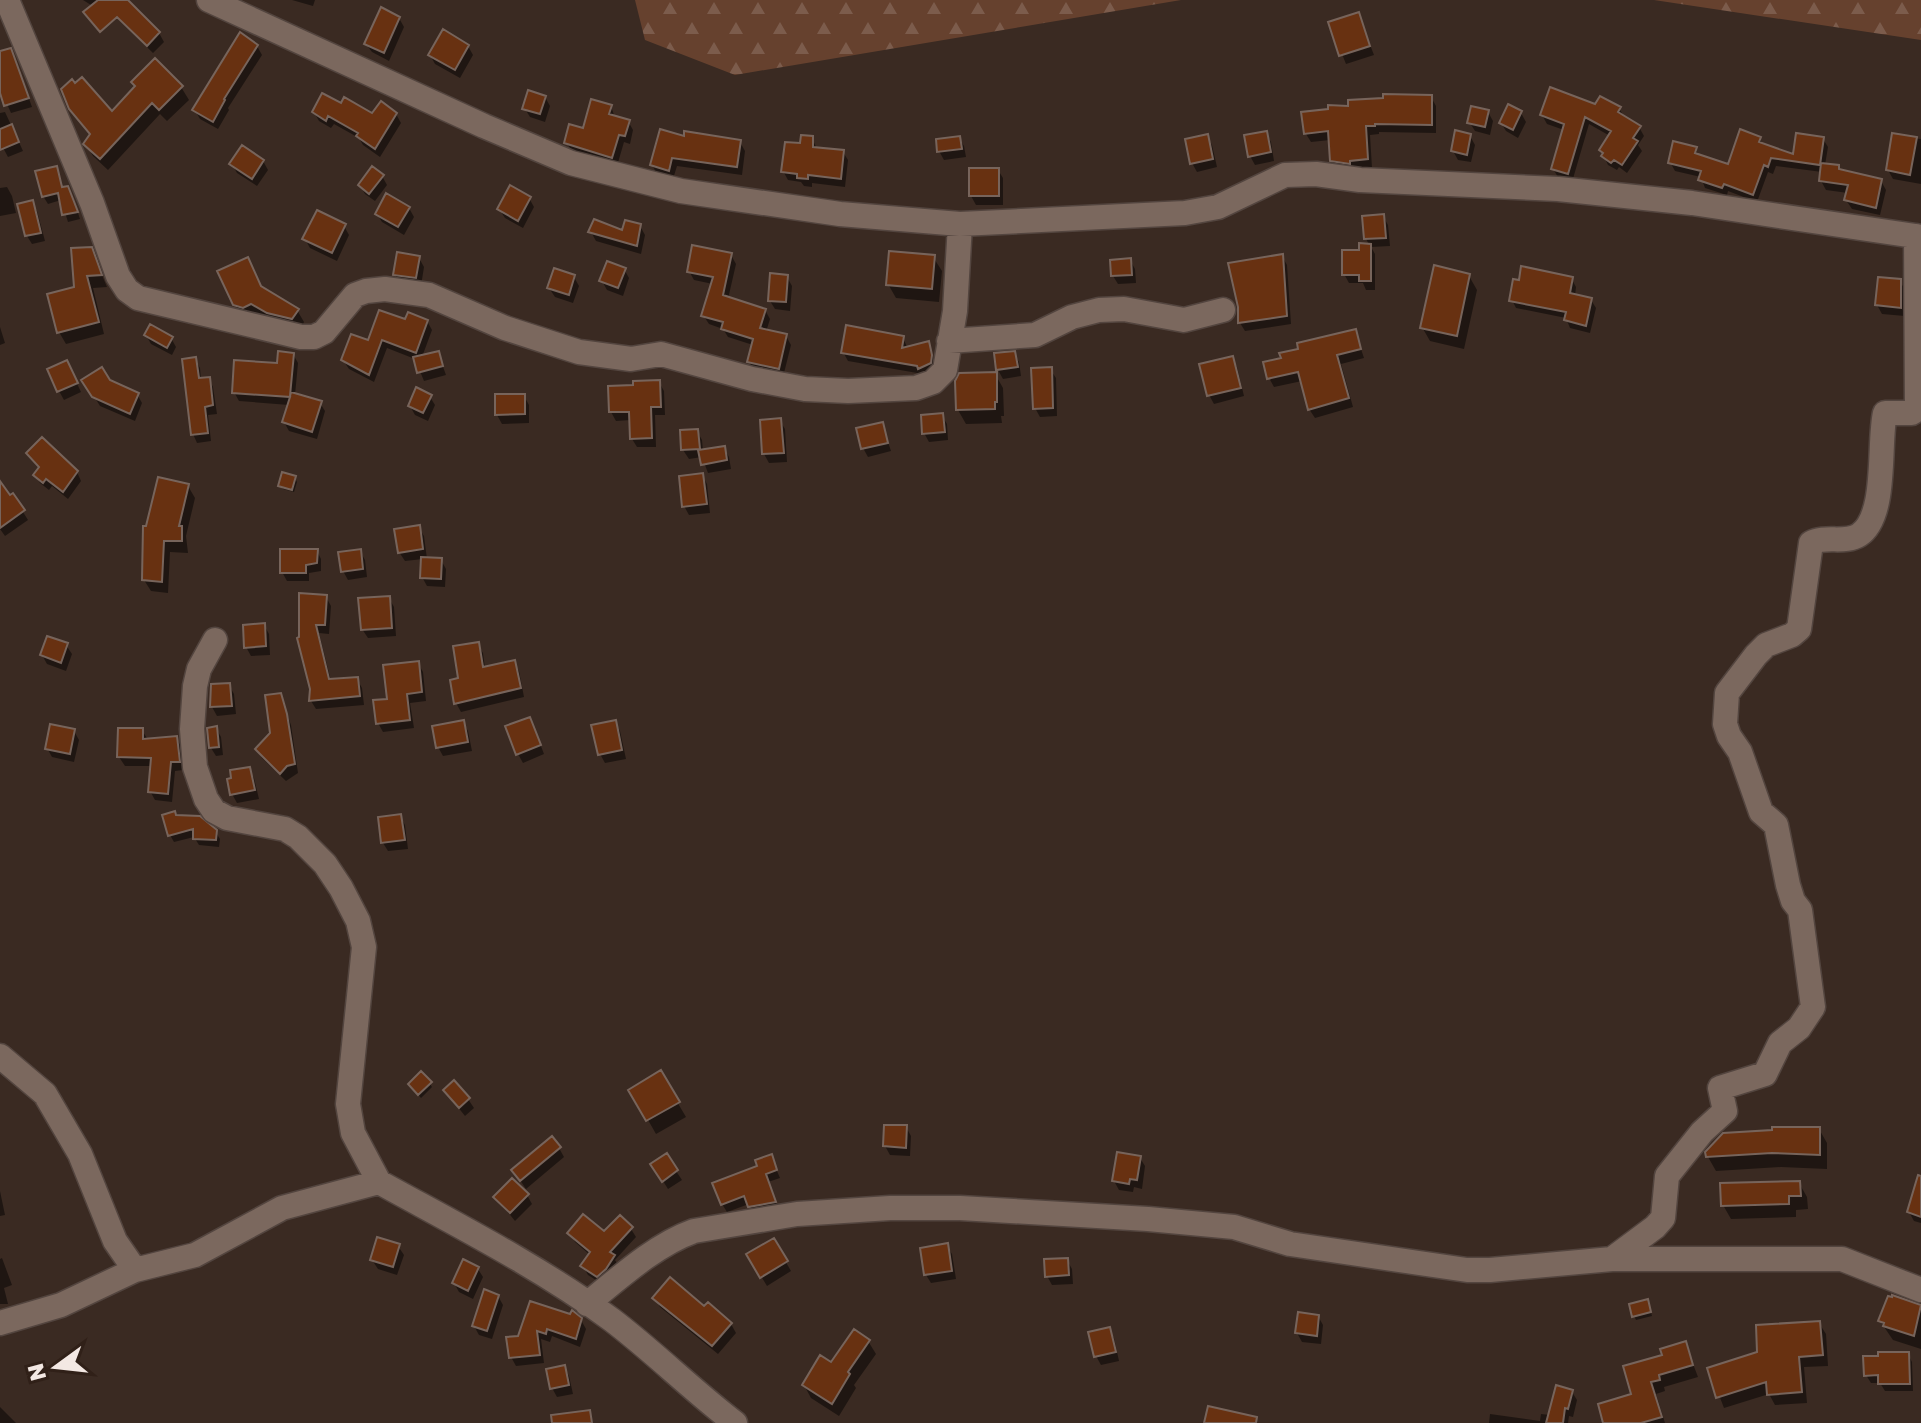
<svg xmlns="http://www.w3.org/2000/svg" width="1921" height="1423" font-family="'Golos Text',sans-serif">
	<defs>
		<pattern id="forest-firs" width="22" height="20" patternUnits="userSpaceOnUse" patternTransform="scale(2)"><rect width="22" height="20" fill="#66412e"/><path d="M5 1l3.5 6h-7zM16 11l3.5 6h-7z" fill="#7c5c4c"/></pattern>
	</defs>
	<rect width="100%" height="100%" fill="#3a2a22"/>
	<!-- forest -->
	<path fill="url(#forest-firs)" d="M 635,0 L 1181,0 L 735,75 L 645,40 Z
		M 1654,0 L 1921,0 L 1921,40 Z"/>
	<!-- shadow -->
	<path fill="#0007" d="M 83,0 L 105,0 L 99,10 Z
		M 292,0 L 315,0 L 313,6 Z
		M 114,12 L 159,33 L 164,42 L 153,53 L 119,20 Z
		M 1358,14 L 1374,55 L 1346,64 L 1330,24 Z
		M 399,18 L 404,27 L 389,61 L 372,52 L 366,44 Z
		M 257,46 L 262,55 L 228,108 L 229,110 L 218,129 L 200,119 L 195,110 Z
		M 468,46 L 473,55 L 460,78 L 435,64 L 430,55 Z
		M 0,53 L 15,59 L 32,107 L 11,113 L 0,88 Z
		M 181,87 L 189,100 L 167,121 L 160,114 L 108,170 L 93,156 L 86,144 L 91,136 L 71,108 L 112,114 Z
		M 545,97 L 550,106 L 545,122 L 530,117 L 525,109 Z
		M 1431,97 L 1436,106 L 1436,133 L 1379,132 L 1379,134 L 1370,135 L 1372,168 L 1337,169 L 1332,160 L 1330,140 L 1311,142 L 1306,134 Z
		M 611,106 L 615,118 L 628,121 L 633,130 L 630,144 L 624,142 L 617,166 L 572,151 L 566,142 L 585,131 Z
		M 1596,106 L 1619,108 L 1624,117 L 1639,127 L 1644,136 L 1638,145 L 1642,151 L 1627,173 L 1619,167 L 1617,170 L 1608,165 L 1601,150 L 1610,136 L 1589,124 L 1572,182 L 1558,177 L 1553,169 L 1564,130 L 1547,124 L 1542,115 Z
		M 5,112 L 23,151 L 8,157 L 0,142 L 0,113 Z
		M 314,112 L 396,114 L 401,123 L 380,157 L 363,145 L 359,138 L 334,124 L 331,128 L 319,121 Z
		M 1488,112 L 1493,121 L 1490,135 L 1475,131 L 1470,123 Z
		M 1521,113 L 1526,122 L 1518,138 L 1506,131 L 1501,123 Z
		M 1266,133 L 1271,142 L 1274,161 L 1255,165 L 1250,156 Z
		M 1207,136 L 1212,145 L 1217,167 L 1197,172 L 1192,163 Z
		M 1470,136 L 1475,145 L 1471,162 L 1458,160 L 1453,151 Z
		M 1894,136 L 1921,139 L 1921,184 L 1893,179 L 1888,170 Z
		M 685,138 L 740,142 L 745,151 L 742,175 L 677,166 L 673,179 L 657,174 L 652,165 Z
		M 812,138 L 817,149 L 843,152 L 848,160 L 845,187 L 812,183 L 812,187 L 804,186 L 801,182 L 788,180 L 783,171 L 802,146 Z
		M 959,138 L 964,146 L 966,157 L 944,160 L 939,151 Z
		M 1760,139 L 1764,146 L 1795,157 L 1823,139 L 1828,147 L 1825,165 L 1838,167 L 1841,172 L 1881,181 L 1886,190 L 1880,215 L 1852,209 L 1846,200 L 1848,193 L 1826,190 L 1821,181 L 1822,172 L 1776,166 L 1773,174 L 1768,172 L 1757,202 L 1728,191 L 1727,195 L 1705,188 L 1701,177 L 1675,171 L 1670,162 L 1695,148 L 1700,157 L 1729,167 Z
		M 263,161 L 268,170 L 257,186 L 237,173 L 232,164 Z
		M 56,168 L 63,189 L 68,188 L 72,195 L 80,219 L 68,222 L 61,200 L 48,204 L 43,196 Z
		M 998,170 L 1003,178 L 1003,205 L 976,205 L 971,196 Z
		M 382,176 L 387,185 L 375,201 L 365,194 L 360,185 Z
		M 7,187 L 12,196 L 16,213 L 0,216 L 0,188 Z
		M 529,198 L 534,207 L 523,228 L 505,218 L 499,209 Z
		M 32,203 L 37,211 L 45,241 L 32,244 L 27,236 L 19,206 Z
		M 409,208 L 414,217 L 404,235 L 382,222 L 377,214 Z
		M 1383,216 L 1388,225 L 1390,246 L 1371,247 L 1375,254 L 1375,290 L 1366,290 L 1363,283 L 1349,283 L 1344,274 L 1361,252 L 1370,246 L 1366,239 Z
		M 344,226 L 349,235 L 337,261 L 310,248 L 305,239 Z
		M 640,226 L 645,235 L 641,254 L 596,241 L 591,232 L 623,233 Z
		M 91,249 L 107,287 L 93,288 L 104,334 L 66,344 L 59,332 Z
		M 731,255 L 736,264 L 728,299 L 765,310 L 770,319 L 766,332 L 786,336 L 791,345 L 783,377 L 754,371 L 749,362 L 753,345 L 728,337 L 723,329 L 709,324 L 703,315 L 713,284 L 694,280 L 689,271 Z
		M 1282,256 L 1287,265 L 1291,324 L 1245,331 L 1240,323 Z
		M 933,257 L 942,271 L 939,302 L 896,298 L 888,284 Z
		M 419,258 L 424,267 L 421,286 L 400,283 L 395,275 Z
		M 1130,260 L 1135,269 L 1136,283 L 1118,284 L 1113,276 Z
		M 624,269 L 629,278 L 623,296 L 607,290 L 602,281 Z
		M 1469,276 L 1477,290 L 1464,349 L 1430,341 L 1422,327 Z
		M 574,277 L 579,286 L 573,303 L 555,297 L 549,288 Z
		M 787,277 L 792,286 L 790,311 L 775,309 L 770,301 Z
		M 1571,278 L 1576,287 L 1575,296 L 1591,300 L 1596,308 L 1590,333 L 1570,328 L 1566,318 L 1516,308 L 1512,300 Z
		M 1900,281 L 1905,290 L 1905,316 L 1882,314 L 1877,305 Z
		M 262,288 L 297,310 L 304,322 L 299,331 L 242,318 L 235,304 Z
		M 427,321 L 432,330 L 422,357 L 438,353 L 446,375 L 424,381 L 415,359 L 387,348 L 374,382 L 349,369 L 343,360 L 406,322 Z
		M 0,327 L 5,343 L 0,345 Z
		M 1355,331 L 1364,358 L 1341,364 L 1353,407 L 1315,418 L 1309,409 L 1302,381 L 1274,387 L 1269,378 L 1283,359 Z
		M 146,335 L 171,338 L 176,347 L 172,355 L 151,344 Z
		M 903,338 L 908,349 L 928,344 L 936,365 L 923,374 L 848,361 L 843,352 Z
		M 293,354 L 298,363 L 295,395 L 320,403 L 325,411 L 317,439 L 289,431 L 284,422 L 289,405 L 239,401 L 234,392 Z
		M 1014,354 L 1019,362 L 1021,376 L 1003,379 L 998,370 L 996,355 Z
		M 1232,358 L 1237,367 L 1244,396 L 1214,404 L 1209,395 Z
		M 195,359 L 200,368 L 201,380 L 209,379 L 213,387 L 217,414 L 208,415 L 211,441 L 197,443 L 193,434 Z
		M 1050,369 L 1056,378 L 1057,416 L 1040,417 L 1035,408 Z
		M 71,371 L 81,392 L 64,400 L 59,391 Z
		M 995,374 L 1003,388 L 1004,416 L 1001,416 L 1002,423 L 966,424 L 958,410 Z
		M 84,380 L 108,381 L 137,394 L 142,403 L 135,421 L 100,406 Z
		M 659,382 L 664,391 L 665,415 L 655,415 L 656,447 L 637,447 L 632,439 L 631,420 L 616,421 L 611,412 Z
		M 524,396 L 529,405 L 529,423 L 502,424 L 497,415 Z
		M 430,397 L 435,405 L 428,421 L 415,415 L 410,406 Z
		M 942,416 L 947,424 L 948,440 L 929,442 L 924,433 Z
		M 780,421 L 785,429 L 787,462 L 769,463 L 764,454 Z
		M 882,424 L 891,451 L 868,457 L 863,448 Z
		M 697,431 L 702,440 L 703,451 L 724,448 L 729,457 L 731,469 L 708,473 L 702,457 L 689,459 L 683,450 Z
		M 28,453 L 77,472 L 81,481 L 68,499 L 52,486 L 49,490 L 40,483 L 35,475 L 40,469 Z
		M 702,475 L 707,484 L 710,513 L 689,515 L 684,506 Z
		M 295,478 L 297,482 L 294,492 L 283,489 L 280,485 Z
		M 188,486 L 195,498 L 186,536 L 188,553 L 170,552 L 168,593 L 151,591 L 144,580 Z
		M 0,493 L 9,498 L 13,496 L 28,520 L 5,536 L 0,529 Z
		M 418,527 L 424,536 L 427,559 L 441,560 L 446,569 L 445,587 L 427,586 L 422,577 L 423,559 L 405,561 L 399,552 Z
		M 317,551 L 321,559 L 321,571 L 309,573 L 309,581 L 287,581 L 282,572 Z
		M 360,551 L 365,560 L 367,577 L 348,580 L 343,571 Z
		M 326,597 L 331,606 L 329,634 L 319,633 L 331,681 L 357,679 L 362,688 L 364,705 L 316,709 L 311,701 L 312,689 L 299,640 Z
		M 389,598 L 394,607 L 396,636 L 368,638 L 362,629 Z
		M 264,625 L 269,634 L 270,655 L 251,656 L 246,647 Z
		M 66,645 L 72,654 L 66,671 L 47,664 L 42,655 Z
		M 478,645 L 483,653 L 485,668 L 514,663 L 519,671 L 524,697 L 461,712 L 456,703 L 460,680 Z
		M 418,663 L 423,672 L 426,701 L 410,703 L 414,728 L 383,732 L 378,723 L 389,700 Z
		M 229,685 L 234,694 L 236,714 L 217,716 L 212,707 Z
		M 280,695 L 291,725 L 298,773 L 286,781 L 262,758 L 257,749 L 272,734 Z
		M 463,722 L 468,731 L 472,751 L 443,756 L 438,747 Z
		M 615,722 L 620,731 L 626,759 L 605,763 L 600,754 Z
		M 216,728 L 221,737 L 223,755 L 216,756 L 211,748 Z
		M 534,728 L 544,754 L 523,763 L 518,754 Z
		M 142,730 L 148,740 L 176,738 L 181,746 L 183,770 L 175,771 L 172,802 L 155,800 L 150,791 L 152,766 L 125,766 L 119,757 Z
		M 74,731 L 79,740 L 74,762 L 52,757 L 47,748 Z
		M 249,769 L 254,778 L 259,799 L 237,803 L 232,794 Z
		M 400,816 L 405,825 L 408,849 L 388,851 L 383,843 Z
		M 176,817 L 215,831 L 220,839 L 219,847 L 199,845 L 194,837 L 174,842 L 170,835 Z
		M 660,1073 L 686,1117 L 656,1134 L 631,1090 Z
		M 430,1084 L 432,1087 L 421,1098 L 412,1088 Z
		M 445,1091 L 468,1099 L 474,1108 L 465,1116 Z
		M 906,1127 L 911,1136 L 910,1156 L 890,1155 L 885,1146 Z
		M 1819,1129 L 1827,1143 L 1827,1169 L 1781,1167 L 1716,1171 L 1708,1157 Z
		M 559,1148 L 564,1157 L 526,1189 L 514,1171 Z
		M 666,1156 L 682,1180 L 668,1189 L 653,1165 Z
		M 771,1157 L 780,1178 L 768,1182 L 779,1210 L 754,1214 L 749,1204 L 727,1212 L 722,1204 Z
		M 1140,1158 L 1145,1166 L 1142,1189 L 1134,1187 L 1133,1192 L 1119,1190 L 1114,1181 Z
		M 1799,1183 L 1807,1197 L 1808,1209 L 1796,1210 L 1796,1217 L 1731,1219 L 1723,1205 Z
		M 0,1191 L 5,1215 L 0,1216 Z
		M 1921,1193 L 1921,1223 L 1914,1221 L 1909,1212 Z
		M 527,1195 L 532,1204 L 515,1221 L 496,1197 Z
		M 631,1229 L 636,1237 L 615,1260 L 618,1265 L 602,1284 L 588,1275 L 583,1266 L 590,1255 L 575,1242 L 570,1233 L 604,1234 Z
		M 773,1240 L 791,1271 L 767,1286 L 748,1255 Z
		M 398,1246 L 404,1255 L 397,1275 L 378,1269 L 372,1260 Z
		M 947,1246 L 952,1254 L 956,1279 L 931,1283 L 926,1275 Z
		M 2,1258 L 12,1285 L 4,1288 L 8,1304 L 0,1304 L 0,1259 Z
		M 1067,1260 L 1072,1269 L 1073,1284 L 1052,1285 L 1047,1276 Z
		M 478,1269 L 483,1277 L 473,1299 L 459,1292 L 454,1283 Z
		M 498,1296 L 503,1305 L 492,1339 L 479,1335 L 474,1326 Z
		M 1894,1297 L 1921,1306 L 1921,1349 L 1893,1340 L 1880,1321 Z
		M 655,1298 L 704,1309 L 731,1324 L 736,1333 L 718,1354 L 660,1307 Z
		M 531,1303 L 581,1320 L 586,1329 L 580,1347 L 552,1336 L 550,1342 L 541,1339 L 544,1363 L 516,1366 L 511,1357 Z
		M 1649,1305 L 1652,1316 L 1636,1320 L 1634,1316 Z
		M 1318,1316 L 1323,1325 L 1321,1344 L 1302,1342 L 1297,1333 Z
		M 1819,1323 L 1826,1334 L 1828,1366 L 1804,1367 L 1807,1403 L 1775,1405 L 1769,1394 L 1724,1408 L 1709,1369 L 1759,1353 Z
		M 1109,1330 L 1114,1338 L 1119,1361 L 1101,1365 L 1096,1356 Z
		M 868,1341 L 876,1354 L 854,1385 L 856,1388 L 839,1416 L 811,1398 L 804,1385 Z
		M 1685,1343 L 1698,1377 L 1664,1387 L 1665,1391 L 1656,1394 L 1665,1423 L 1606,1423 L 1633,1396 L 1664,1356 Z
		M 1908,1354 L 1912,1362 L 1913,1391 L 1885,1391 L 1880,1383 L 1871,1383 L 1866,1375 Z
		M 564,1367 L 569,1376 L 573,1394 L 557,1397 L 552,1388 Z
		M 1572,1392 L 1577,1400 L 1573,1417 L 1569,1416 L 1568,1423 L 1489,1423 L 1490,1414 L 1540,1421 L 1541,1414 L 1550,1415 Z
		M 0,1407 L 16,1423 L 0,1423 Z"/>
	<!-- building -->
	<path fill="#683111" stroke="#77645b" stroke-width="2" d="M 98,0 L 128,0 L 160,32 L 147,46 L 117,17 L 100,32 L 83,12 Z
		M 381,7 L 400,17 L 384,53 L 364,44 Z
		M 1359,12 L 1370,46 L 1339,56 L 1328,22 Z
		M 443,29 L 469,45 L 455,70 L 428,55 Z
		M 240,32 L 258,45 L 224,99 L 225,100 L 213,122 L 192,110 Z
		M 11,48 L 29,98 L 4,106 L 0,93 L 0,51 Z
		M 155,58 L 183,86 L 159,110 L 152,103 L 100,159 L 83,144 L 90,134 L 69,109 L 61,89 L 72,79 L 75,83 L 82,77 L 112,111 L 135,86 L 131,82 Z
		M 1550,87 L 1595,104 L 1600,96 L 1621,107 L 1618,112 L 1641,126 L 1633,138 L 1638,141 L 1622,165 L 1614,160 L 1611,163 L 1601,156 L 1603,153 L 1599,150 L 1611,131 L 1585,117 L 1568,174 L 1551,169 L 1564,124 L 1540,115 Z
		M 528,90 L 546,96 L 540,114 L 522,109 Z
		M 322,93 L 341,103 L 344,97 L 372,113 L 381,101 L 397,113 L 375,149 L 356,136 L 358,133 L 328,116 L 326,121 L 312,112 Z
		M 1383,94 L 1432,95 L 1432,125 L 1375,124 L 1375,126 L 1366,126 L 1368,159 L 1350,161 L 1350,164 L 1330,161 L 1328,131 L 1304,134 L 1301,112 L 1328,109 L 1328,105 L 1348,106 L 1348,100 L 1383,98 Z
		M 591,99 L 612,105 L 609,114 L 630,120 L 625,136 L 619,135 L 612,158 L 564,143 L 569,124 L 583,128 Z
		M 1508,104 L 1522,111 L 1513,130 L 1499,123 Z
		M 1471,106 L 1489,110 L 1485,127 L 1467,123 Z
		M 12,124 L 19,142 L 0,150 L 0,129 Z
		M 660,129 L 684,136 L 684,131 L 741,140 L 737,167 L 672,158 L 669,171 L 650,165 Z
		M 1740,129 L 1761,137 L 1759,142 L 1793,154 L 1796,133 L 1824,137 L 1820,165 L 1771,158 L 1768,167 L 1764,165 L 1753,195 L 1724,184 L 1722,188 L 1698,180 L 1701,171 L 1668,163 L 1673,141 L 1697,147 L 1695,153 L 1728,164 Z
		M 1455,130 L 1471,134 L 1467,155 L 1451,151 Z
		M 1267,131 L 1271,152 L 1248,157 L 1244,135 Z
		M 1892,133 L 1917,137 L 1910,175 L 1886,170 Z
		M 1208,134 L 1213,159 L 1190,164 L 1185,139 Z
		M 801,135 L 813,136 L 813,147 L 844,150 L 841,179 L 808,175 L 808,179 L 797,178 L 797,174 L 781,172 L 785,142 L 800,143 Z
		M 960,136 L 962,149 L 937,152 L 936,139 Z
		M 242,145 L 264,160 L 252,179 L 229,164 Z
		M 1821,163 L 1839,165 L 1839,169 L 1882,179 L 1876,208 L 1844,200 L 1848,185 L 1819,181 Z
		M 57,166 L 62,187 L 68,186 L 78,212 L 62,215 L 58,193 L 42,197 L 35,171 Z
		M 372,166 L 384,175 L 369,194 L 358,185 Z
		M 969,168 L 999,168 L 999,196 L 969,196 Z
		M 510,185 L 531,197 L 518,221 L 497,209 Z
		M 386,193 L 410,207 L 398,227 L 375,214 Z
		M 33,200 L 41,233 L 25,236 L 17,204 Z
		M 317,210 L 346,224 L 332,253 L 302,239 Z
		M 1384,214 L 1386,238 L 1364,239 L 1362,216 Z
		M 594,219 L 622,230 L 625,220 L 641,224 L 637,246 L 588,232 Z
		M 1359,243 L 1371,244 L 1371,281 L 1359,281 L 1359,275 L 1342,275 L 1342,250 L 1359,250 Z
		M 692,245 L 732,253 L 723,295 L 766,309 L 760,328 L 787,334 L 779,369 L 747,362 L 753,339 L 721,329 L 723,322 L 701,316 L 713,277 L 687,272 Z
		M 92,247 L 102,275 L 87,276 L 99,322 L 57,333 L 47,294 L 74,287 L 71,248 Z
		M 889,251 L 935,255 L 932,289 L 886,285 Z
		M 397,252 L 420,256 L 416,278 L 393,275 Z
		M 1283,254 L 1287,316 L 1238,323 L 1238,307 L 1228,263 Z
		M 248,257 L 261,286 L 299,309 L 292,319 L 267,313 L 251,304 L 243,308 L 233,305 L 217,271 Z
		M 1131,258 L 1132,275 L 1111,276 L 1110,260 Z
		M 607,261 L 626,268 L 618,288 L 599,281 Z
		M 1434,265 L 1470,274 L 1457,336 L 1420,328 Z
		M 1521,266 L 1573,277 L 1570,293 L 1592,298 L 1586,326 L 1564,320 L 1566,312 L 1509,301 L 1513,279 L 1519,280 Z
		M 554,268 L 575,275 L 569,295 L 547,288 Z
		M 770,273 L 788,275 L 786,302 L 768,301 Z
		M 1878,277 L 1901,279 L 1901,308 L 1875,305 Z
		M 379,310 L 405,319 L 408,312 L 428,320 L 416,353 L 382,340 L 369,375 L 341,360 L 351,334 L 368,340 Z
		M 150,324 L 173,337 L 167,348 L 144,335 Z
		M 846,325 L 904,336 L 902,348 L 929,341 L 932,355 L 931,363 L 918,369 L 917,366 L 841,353 Z
		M 1356,329 L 1361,349 L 1337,355 L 1349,398 L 1308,410 L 1298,372 L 1267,379 L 1263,362 L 1281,358 L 1279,353 L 1298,349 L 1297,343 Z
		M 278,351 L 294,353 L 290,396 L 291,392 L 322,401 L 312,432 L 282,422 L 290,397 L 232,393 L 234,360 L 277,363 Z
		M 439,351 L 443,366 L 417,373 L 413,357 Z
		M 1015,351 L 1018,367 L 996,370 L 994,353 Z
		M 1233,356 L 1241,388 L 1207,396 L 1199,364 Z
		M 196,357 L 199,378 L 210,377 L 213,405 L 205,407 L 208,433 L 191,435 L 182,359 Z
		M 67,360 L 78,383 L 57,392 L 47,369 Z
		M 102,367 L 110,380 L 139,393 L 130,414 L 92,397 L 81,380 Z
		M 1052,367 L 1053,408 L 1033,409 L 1031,368 Z
		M 997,372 L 997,402 L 995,402 L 995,409 L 956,410 L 955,381 L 959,373 Z
		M 660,380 L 661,407 L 651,407 L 652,438 L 630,439 L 629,412 L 609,412 L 608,386 L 633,385 L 633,381 Z
		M 416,387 L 432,395 L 423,413 L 408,406 Z
		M 495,394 L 525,394 L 525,414 L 495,415 Z
		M 943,413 L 945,432 L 922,434 L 921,415 Z
		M 781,418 L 784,453 L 762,454 L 760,420 Z
		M 883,422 L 888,443 L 861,449 L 856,428 Z
		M 698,429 L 700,449 L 681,450 L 680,430 Z
		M 42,437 L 78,471 L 63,492 L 46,479 L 43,483 L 33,475 L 39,467 L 26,453 Z
		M 725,446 L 727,460 L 701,465 L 698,450 Z
		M 282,472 L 296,476 L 292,490 L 278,486 Z
		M 703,473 L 707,504 L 682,507 L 679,476 Z
		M 158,477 L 189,484 L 179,526 L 182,526 L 182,541 L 164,541 L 162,582 L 142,580 L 143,526 L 146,526 Z
		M 0,481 L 10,495 L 13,493 L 25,510 L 0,528 Z
		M 420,525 L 423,549 L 398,553 L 394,529 Z
		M 280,549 L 318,549 L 317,563 L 306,565 L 306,573 L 280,573 Z
		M 361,549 L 363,569 L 341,572 L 338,552 Z
		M 421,557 L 442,558 L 441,579 L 420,578 Z
		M 299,593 L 327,595 L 325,625 L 316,625 L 329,679 L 358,677 L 360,696 L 309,701 L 310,689 L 297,638 L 299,637 Z
		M 390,596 L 392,628 L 361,630 L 358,598 Z
		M 265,623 L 266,646 L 244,648 L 243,625 Z
		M 47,636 L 68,643 L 61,663 L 40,655 Z
		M 479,642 L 483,667 L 515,660 L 521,688 L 454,704 L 450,680 L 458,678 L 453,646 Z
		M 419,661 L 422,692 L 407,694 L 410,720 L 376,724 L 373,700 L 387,699 L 383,665 Z
		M 230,683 L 232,706 L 210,707 L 211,684 Z
		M 281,693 L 287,714 L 295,764 L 287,766 L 280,774 L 255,749 L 270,733 L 265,695 Z
		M 530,717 L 541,745 L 516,755 L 505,726 Z
		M 464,720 L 468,742 L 436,748 L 432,726 Z
		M 616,720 L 622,750 L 598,755 L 591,725 Z
		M 50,724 L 75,729 L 70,754 L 45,749 Z
		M 217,726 L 219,747 L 209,748 L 207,728 Z
		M 118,728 L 143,728 L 143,739 L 177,736 L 180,762 L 171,762 L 168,794 L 148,792 L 151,758 L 117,757 Z
		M 250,767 L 255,790 L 230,795 L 227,779 L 231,778 L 230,770 Z
		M 175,811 L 176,815 L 200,816 L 217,830 L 216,840 L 193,839 L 193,829 L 168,836 L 162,815 Z
		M 401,814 L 405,840 L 381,843 L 378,817 Z
		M 661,1070 L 680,1102 L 646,1121 L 628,1090 Z
		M 421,1071 L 432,1082 L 418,1095 L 408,1084 Z
		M 454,1080 L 470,1098 L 459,1108 L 443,1090 Z
		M 884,1125 L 907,1125 L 906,1148 L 883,1146 Z
		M 1772,1127 L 1820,1127 L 1820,1155 L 1772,1153 L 1706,1157 L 1705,1152 L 1723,1133 L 1772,1130 Z
		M 552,1136 L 561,1147 L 520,1181 L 511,1170 Z
		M 1117,1152 L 1141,1156 L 1137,1180 L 1130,1179 L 1129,1184 L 1112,1181 Z
		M 667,1153 L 678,1170 L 662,1182 L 650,1164 Z
		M 772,1154 L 777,1170 L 766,1174 L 776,1202 L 748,1207 L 744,1196 L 721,1205 L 712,1183 L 757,1166 L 755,1160 Z
		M 1918,1175 L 1921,1176 L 1921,1217 L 1907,1212 Z
		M 512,1178 L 529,1194 L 510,1213 L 493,1197 Z
		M 1800,1181 L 1801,1196 L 1789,1196 L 1789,1204 L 1721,1206 L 1720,1183 Z
		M 583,1214 L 604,1231 L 620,1215 L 633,1227 L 610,1252 L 615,1255 L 606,1269 L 597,1277 L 580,1266 L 590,1252 L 567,1233 Z
		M 377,1237 L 400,1244 L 393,1267 L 370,1260 Z
		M 774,1238 L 788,1261 L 760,1278 L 746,1254 Z
		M 948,1243 L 952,1271 L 924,1275 L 920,1248 Z
		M 1068,1258 L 1069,1275 L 1045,1277 L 1044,1259 Z
		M 463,1259 L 479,1267 L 468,1291 L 452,1283 Z
		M 670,1277 L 704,1306 L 708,1302 L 732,1323 L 712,1346 L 652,1298 Z
		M 484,1289 L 499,1295 L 487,1331 L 472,1326 Z
		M 1892,1295 L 1921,1305 L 1914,1336 L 1883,1326 L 1884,1323 L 1878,1321 L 1888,1296 L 1892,1297 Z
		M 1648,1299 L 1651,1312 L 1632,1317 L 1629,1304 Z
		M 530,1301 L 570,1314 L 572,1310 L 582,1318 L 576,1339 L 547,1329 L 546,1334 L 537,1331 L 540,1355 L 509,1358 L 506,1337 L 518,1336 Z
		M 1298,1312 L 1319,1315 L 1317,1336 L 1295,1333 Z
		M 1820,1321 L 1823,1355 L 1799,1357 L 1802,1392 L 1767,1395 L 1766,1382 L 1716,1398 L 1707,1368 L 1757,1352 L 1756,1325 Z
		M 1110,1327 L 1116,1352 L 1094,1357 L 1088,1332 Z
		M 854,1329 L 870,1340 L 848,1372 L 850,1374 L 832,1404 L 802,1385 L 820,1355 L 831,1362 Z
		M 1686,1341 L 1693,1365 L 1659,1375 L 1660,1380 L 1651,1382 L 1662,1417 L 1641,1423 L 1603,1423 L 1598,1404 L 1631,1394 L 1623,1366 L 1662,1355 L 1660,1349 Z
		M 1878,1352 L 1909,1352 L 1910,1384 L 1878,1384 L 1878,1375 L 1864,1376 L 1863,1356 L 1878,1356 Z
		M 565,1365 L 569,1385 L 550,1389 L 546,1369 Z
		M 1556,1385 L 1573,1390 L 1568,1409 L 1565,1408 L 1563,1423 L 1546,1423 Z
		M 1208,1406 L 1257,1417 L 1256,1423 L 1204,1423 Z
		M 590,1410 L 592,1423 L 552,1423 L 551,1415 Z"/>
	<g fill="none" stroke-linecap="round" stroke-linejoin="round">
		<defs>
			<path id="minor" d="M 7,0 L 92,203 L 118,276 L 127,290 L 138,298 L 301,337 L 314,337 L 324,332 L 355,295 L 366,291 L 385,289 L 429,295 L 505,328 L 579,352 L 631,359 L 661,354 L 752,379 L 805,389 L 848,391 L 916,388 L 933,382 L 945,370 L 955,311 L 960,224
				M 209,0 L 484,126 L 571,163 L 681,191 L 840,214 L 960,224 L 1185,213 L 1218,207 L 1285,175 L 1316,174 L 1360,180 L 1558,189 L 1692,203 L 1921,237
				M 949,341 L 1035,335 L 1072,317 L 1099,310 L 1124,309 L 1184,320 L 1223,310
				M 215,640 L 199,669 L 195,686 L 192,729 L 195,767 L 206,799 L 214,811 L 227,818 L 285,829 L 298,837 L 325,864 L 341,888 L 358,921 L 364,947 L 348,1104 L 353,1133 L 379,1182
				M 0,1056 L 45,1094 L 80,1154 L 115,1241 L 135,1270
				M 1612,1259 L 1655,1227 L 1663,1218 L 1667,1176 L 1702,1132 L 1725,1111 L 1720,1088 L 1765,1074 L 1780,1043 L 1799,1028 L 1813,1007 L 1800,910 L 1793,901 L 1788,885 L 1776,825 L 1761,812 L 1740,752 L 1729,736 L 1725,724 L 1727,693 L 1756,655 L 1766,645 L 1792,635 L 1799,629 L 1811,543 C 1825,535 1845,544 1859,535 C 1888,516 1878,442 1885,413 L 1912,413 L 1917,409 L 1916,236
				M 587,1304 C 619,1278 655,1245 694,1231 L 797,1214 L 890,1208 L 960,1208 L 1148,1219 L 1234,1227 L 1290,1244 L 1467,1270 L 1490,1270 L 1612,1259 L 1842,1259 L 1921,1290
				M 0,1323 L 61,1305 L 135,1270 L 195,1255 L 282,1208 L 379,1182 C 457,1225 540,1267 612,1320 C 654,1352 692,1390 735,1423"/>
		</defs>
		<!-- minor casing -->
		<use href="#minor" stroke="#53453f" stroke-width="27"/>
		<!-- minor -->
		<use href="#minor" stroke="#7b685e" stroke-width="24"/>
	</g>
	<!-- north arrow -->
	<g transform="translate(56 1367) rotate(255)" stroke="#302018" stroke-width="6" paint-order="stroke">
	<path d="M0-6L14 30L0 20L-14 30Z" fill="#f3e8e3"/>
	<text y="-12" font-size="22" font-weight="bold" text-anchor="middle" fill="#f3e8e3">N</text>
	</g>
</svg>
